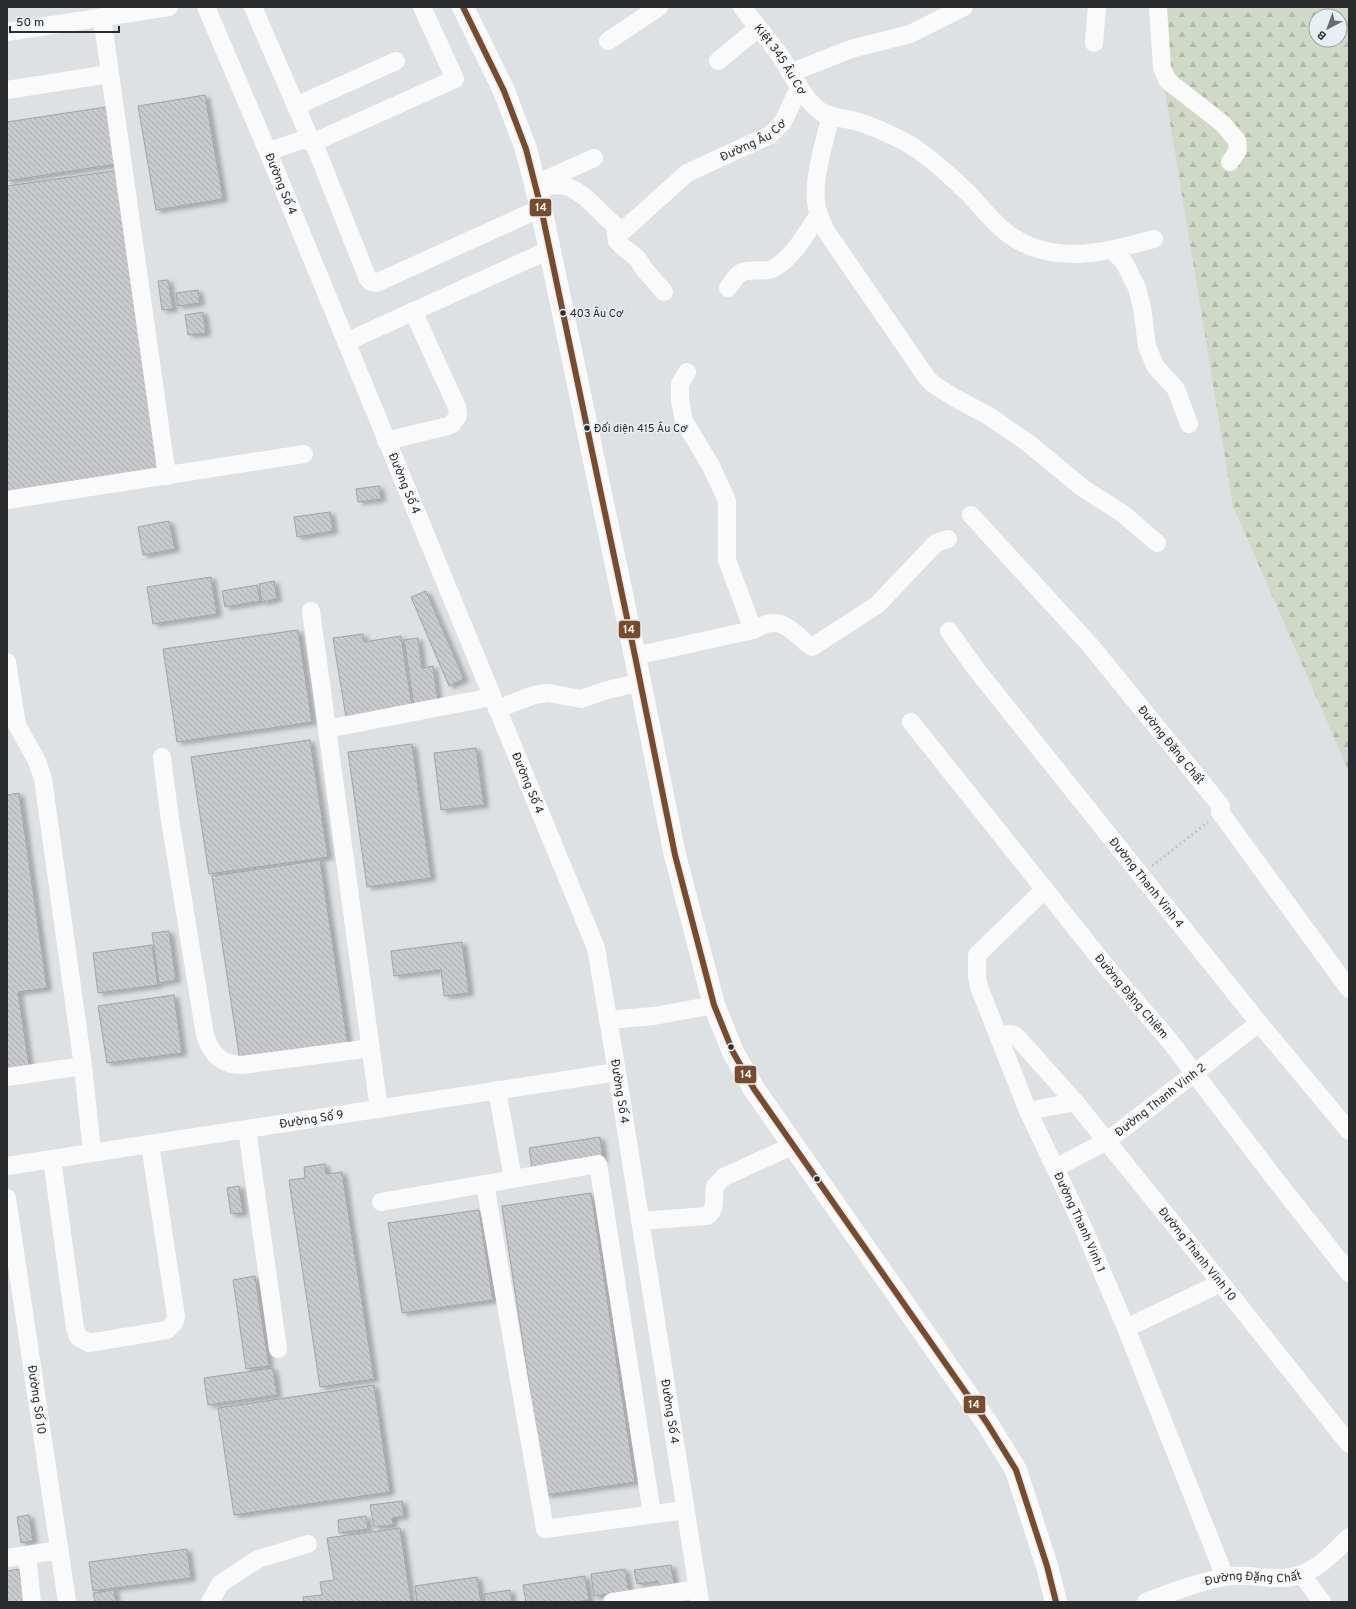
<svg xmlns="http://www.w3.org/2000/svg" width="1356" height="1609" font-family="Overpass,sans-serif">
	<defs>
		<pattern id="forest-firs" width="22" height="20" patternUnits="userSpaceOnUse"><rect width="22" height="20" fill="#d0d9c6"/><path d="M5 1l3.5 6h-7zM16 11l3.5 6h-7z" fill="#b3baaa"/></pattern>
		<pattern id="building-back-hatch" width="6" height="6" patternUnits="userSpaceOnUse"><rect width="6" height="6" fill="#c8c9cc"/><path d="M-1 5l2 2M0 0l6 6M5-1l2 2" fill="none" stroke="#acadb0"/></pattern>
		<filter id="shadow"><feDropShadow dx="4.5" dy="2.5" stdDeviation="2" flood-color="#0004"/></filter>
	</defs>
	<rect width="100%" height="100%" fill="#dde1e4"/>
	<!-- forest -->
	<path fill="url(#forest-firs)" fill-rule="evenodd" d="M 1157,7 L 1349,7 L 1349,772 L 1233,506 L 1154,25 ZM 1316,16 L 1340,16 L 1340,40 L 1316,40 Z"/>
	<!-- building -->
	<path fill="url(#building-back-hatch)" stroke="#a2a3a6" filter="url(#shadow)" d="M 205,95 L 223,199 L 156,210 L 138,106 Z
		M 106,107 L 116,164 L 7,181 L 7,122 Z
		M 120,170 L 163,473 L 7,494 L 7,186 Z
		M 168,280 L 173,309 L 162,310 L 158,281 Z
		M 198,290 L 200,303 L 178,306 L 176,293 Z
		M 203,312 L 206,333 L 188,335 L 185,315 Z
		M 379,486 L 381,499 L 358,502 L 356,489 Z
		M 330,512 L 333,531 L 297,537 L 294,517 Z
		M 169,521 L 175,549 L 143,555 L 138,527 Z
		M 211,577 L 217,614 L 153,624 L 147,587 Z
		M 274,581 L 277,599 L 262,602 L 259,584 Z
		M 257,585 L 260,601 L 225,607 L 222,591 Z
		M 426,591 L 464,679 L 449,686 L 411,597 Z
		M 298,630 L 312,722 L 177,742 L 163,649 Z
		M 363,634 L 364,642 L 401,636 L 412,706 L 346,717 L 333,638 Z
		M 418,638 L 422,668 L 433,666 L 438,702 L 414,706 L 404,640 Z
		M 310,740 L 328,857 L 209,874 L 191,757 Z
		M 412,744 L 431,878 L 367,887 L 348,752 Z
		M 476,748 L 484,805 L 441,810 L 434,753 Z
		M 19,793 L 47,988 L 18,992 L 30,1072 L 7,1075 L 7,795 Z
		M 320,860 L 348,1046 L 240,1061 L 212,876 Z
		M 169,931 L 176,980 L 159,983 L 152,933 Z
		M 462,942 L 469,993 L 444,996 L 441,970 L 394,976 L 391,951 Z
		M 152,945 L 158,985 L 98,993 L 93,953 Z
		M 174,995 L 182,1053 L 107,1063 L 98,1006 Z
		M 600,1137 L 603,1159 L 532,1169 L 529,1148 Z
		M 325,1164 L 326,1174 L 342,1172 L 374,1379 L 320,1387 L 289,1180 L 305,1178 L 304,1167 Z
		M 239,1186 L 243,1213 L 231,1214 L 227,1188 Z
		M 591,1193 L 635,1482 L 546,1495 L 502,1206 Z
		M 479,1210 L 493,1300 L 402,1313 L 388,1223 Z
		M 255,1276 L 269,1366 L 246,1369 L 233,1280 Z
		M 273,1368 L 277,1395 L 208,1405 L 204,1378 Z
		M 374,1385 L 390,1492 L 234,1515 L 218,1408 Z
		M 402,1501 L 404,1516 L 392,1518 L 393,1525 L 374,1527 L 370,1505 Z
		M 29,1515 L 33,1541 L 21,1543 L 17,1517 Z
		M 366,1516 L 368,1529 L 339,1533 L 338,1520 Z
		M 400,1528 L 411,1602 L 304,1602 L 303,1597 L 322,1595 L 320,1582 L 334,1580 L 327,1538 Z
		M 187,1549 L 191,1578 L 93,1591 L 89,1562 Z
		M 671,1565 L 675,1589 L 659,1591 L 658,1581 L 637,1584 L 634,1570 Z
		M 19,1569 L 24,1602 L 7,1602 L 7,1571 Z
		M 625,1569 L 629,1591 L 594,1596 L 591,1574 Z
		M 585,1576 L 589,1600 L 578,1602 L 526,1602 L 523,1585 Z
		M 477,1577 L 481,1602 L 417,1602 L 415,1586 Z
		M 114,1590 L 116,1602 L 95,1602 L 93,1593 Z
		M 510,1590 L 512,1602 L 485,1602 L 484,1594 Z"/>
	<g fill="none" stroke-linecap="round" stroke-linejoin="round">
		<!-- path -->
		<path stroke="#bfc1c2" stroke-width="2.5" stroke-dasharray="2 3" stroke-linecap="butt" d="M 1152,866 L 1208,822"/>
		<!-- minor -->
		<g stroke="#fafafb" stroke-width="18">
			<path id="s1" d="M 206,7 L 268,152 L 596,948 L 617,1072 L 700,1602"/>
			<path d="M 253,7 L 312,143 L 455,79 L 422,7"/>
			<path id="s2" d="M 742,7 C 755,24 769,40 781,57 C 792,74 803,98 820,111 C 829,118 844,118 855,121 C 871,125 904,140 918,150 C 936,163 954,179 970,195 C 983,209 995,225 1011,236 C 1055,266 1106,252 1154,239"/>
			<path d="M 1158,7 L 1162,68 L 1168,81 L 1222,123 L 1234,137 L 1237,141 L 1238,150 L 1230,162"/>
			<path d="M 102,17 L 167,476"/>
			<path d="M 7,32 L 169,7"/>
			<path d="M 608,41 L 659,7"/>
			<path d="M 1094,43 L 1097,7"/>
			<path d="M 718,61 L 758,28"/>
			<path d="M 790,73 L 851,49 L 910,34 L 964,7"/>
			<path d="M 7,90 L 109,74"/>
			<path d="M 296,106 L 396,61"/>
			<path d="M 831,115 C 825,140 811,183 817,208 C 819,216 823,224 826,231 L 927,378 L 933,384 L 955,398 L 989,416 L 1028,443 L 1084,489 L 1122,513 L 1157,543"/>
			<path d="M 268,152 L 304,139 L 312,143 L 315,146 L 368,279 L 371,282 L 376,283 L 541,208"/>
			<path d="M 538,183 L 594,158"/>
			<path id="s3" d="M 536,189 C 543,188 551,185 558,185 C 587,186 609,230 625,229 L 687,173 L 770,135 L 783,122 L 799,88"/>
			<path d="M 615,226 L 617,241 L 623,247 L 638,259 L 644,269 L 664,292"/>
			<path d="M 1112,250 L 1124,262 L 1137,288 L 1142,307 L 1147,346 L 1155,366 L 1176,389 L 1189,424"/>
			<path d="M 728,288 C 732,283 736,274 743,272 C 753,268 766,274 776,267 C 795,255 807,232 819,214"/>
			<path d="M 346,342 L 549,250"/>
			<path d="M 687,372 L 680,384 L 680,400 L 684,421 L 711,466 L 727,501 L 727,560 L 753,630"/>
			<path d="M 386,441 L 448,426 L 452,424 L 458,416 L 457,407 L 413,311"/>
			<path d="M 7,500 L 304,454"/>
			<path id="s4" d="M 971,515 L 1090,645 L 1221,806 L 1220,812 L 1349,989"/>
			<path d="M 311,611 L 379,1109"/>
			<path id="s5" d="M 949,631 L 976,669 L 1259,1023 L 1349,1131"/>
			<path d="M 635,656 L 753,630 C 775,617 785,623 802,639 C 805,642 808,645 812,647 L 877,605 L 936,543 L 948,539"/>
			<path d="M 7,662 L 17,725 L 37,761 L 43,779 L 83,1066 L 92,1152"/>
			<path d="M 497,709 L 534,695 L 548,693 L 581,699 L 604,691 L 640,682"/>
			<path id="s6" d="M 911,722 L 1109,970 L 1169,1040 L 1275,1179 L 1349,1273"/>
			<path d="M 327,729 L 492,697"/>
			<path d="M 162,757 L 170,820 L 205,1035 C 211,1054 221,1065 242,1065 L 371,1048"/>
			<path id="s7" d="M 1045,889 L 977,955 L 977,976 L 979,987 L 1028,1111 L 1083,1227 L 1126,1328 L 1225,1577"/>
			<path d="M 608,1020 L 654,1016 L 714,1005"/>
			<path d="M 999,1037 C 1006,1034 1011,1032 1017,1037 L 1075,1102"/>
			<path d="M 7,1077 L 83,1066"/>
			<path d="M 497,1090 L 513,1179 L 598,1164 L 652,1514"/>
			<path id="s8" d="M 1028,1111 L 1075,1102 L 1221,1283 L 1349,1444"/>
			<path d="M 247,1129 L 278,1349"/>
			<path d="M 52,1159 L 75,1328 L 78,1337 L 89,1343 L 167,1330 L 174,1323 L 176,1316 L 150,1144"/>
			<path id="s9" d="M 7,1166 L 617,1072"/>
			<path id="s10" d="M 1055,1168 L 1107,1141 L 1259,1023"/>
			<path d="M 485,1184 L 545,1529 L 685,1510"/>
			<path id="s11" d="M 7,1198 L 67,1602"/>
			<path d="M 381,1202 L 513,1179"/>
			<path d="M 640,1221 L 707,1216 C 717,1209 713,1197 715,1186 L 724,1177 L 794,1145"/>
			<path d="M 1126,1328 L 1221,1283"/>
			<path d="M 27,1555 L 32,1602"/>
			<path d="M 7,1558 L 60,1550"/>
			<path d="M 1302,1575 L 1322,1602"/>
			<path d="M 210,1602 L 220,1584 L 258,1559 L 308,1544"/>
			<path d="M 612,1602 L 698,1589"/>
			<path id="s12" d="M 1146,1602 C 1172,1592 1198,1582 1225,1577 C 1245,1573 1263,1579 1283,1578 C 1312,1577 1330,1556 1349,1537"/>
		</g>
		<!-- major -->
		<path stroke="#fafafb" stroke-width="22" d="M 463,7 L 504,91 L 526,149 L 541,208 L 635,656 L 675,855 L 714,1005 L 733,1052 L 754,1089 L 987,1423 L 1016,1470 L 1047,1566 L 1056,1602"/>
		<defs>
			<path id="bus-1" d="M 463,7 L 504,91 L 526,149 L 541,208 L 635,656 L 675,855 L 714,1005 L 733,1052 L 754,1089 L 987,1423 L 1016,1470 L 1047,1566 L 1056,1602"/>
		</defs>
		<!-- bus-1 casing -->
		<use href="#bus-1" stroke="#e7eef4" stroke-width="9"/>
		<!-- bus-1 -->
		<use href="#bus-1" stroke="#7a4b2a" stroke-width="6"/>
	</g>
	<!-- markers -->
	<g fill="#292b2d" stroke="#e7eef4" stroke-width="1.5">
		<circle cx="563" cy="313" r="3.5"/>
		<circle cx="587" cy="428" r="3.5"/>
		<circle cx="731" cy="1047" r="3.5"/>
		<circle cx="817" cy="1179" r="3.5"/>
	</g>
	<g text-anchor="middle" stroke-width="3" stroke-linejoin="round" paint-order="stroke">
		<!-- bus labels -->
		<g font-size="11" fill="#292b2d" stroke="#e7eef4" text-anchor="start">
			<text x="570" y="317">403 Âu Cơ</text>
			<text x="594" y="432">Đối diện 415 Âu Cơ</text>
		</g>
		<!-- street labels -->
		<g font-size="12" fill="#292b2d" stroke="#e7eef4">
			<text dy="4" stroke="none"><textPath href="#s2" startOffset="65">Kiệt 345 Âu Cơ</textPath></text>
			<text dy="4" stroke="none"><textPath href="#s3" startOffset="262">Đường Âu Cơ</textPath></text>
			<text dy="4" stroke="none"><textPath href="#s1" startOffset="192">Đường Số 4</textPath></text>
			<text dy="4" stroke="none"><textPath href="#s1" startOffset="516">Đường Số 4</textPath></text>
			<text dy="4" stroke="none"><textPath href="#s4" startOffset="305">Đường Đặng Chất</textPath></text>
			<text dy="4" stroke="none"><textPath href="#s1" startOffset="840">Đường Số 4</textPath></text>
			<text dy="4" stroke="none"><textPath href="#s5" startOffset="320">Đường Thanh Vinh 4</textPath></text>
			<text dy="4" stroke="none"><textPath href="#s6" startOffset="352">Đường Đặng Chiêm</textPath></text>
			<text dy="4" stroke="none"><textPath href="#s1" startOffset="1164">Đường Số 4</textPath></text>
			<text dy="4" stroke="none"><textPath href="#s10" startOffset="126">Đường Thanh Vinh 2</textPath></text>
			<text dy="4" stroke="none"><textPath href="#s9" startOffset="308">Đường Số 9</textPath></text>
			<text dy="4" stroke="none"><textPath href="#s7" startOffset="383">Đường Thanh Vinh 1</textPath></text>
			<text dy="4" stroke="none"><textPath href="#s8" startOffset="243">Đường Thanh Vinh 10</textPath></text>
			<text dy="4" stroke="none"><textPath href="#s11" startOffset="204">Đường Số 10</textPath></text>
			<text dy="4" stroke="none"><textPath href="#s1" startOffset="1488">Đường Số 4</textPath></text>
			<text dy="4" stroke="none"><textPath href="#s12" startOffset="111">Đường Đặng Chất</textPath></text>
		</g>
	</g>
	<g stroke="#e7eef4" stroke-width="1.5">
		<rect x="529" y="198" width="23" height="19" rx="4" fill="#7a4b2a"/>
		<rect x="618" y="620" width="23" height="19" rx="4" fill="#7a4b2a"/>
		<rect x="734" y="1065" width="23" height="19" rx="4" fill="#7a4b2a"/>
		<rect x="963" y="1395" width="23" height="19" rx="4" fill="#7a4b2a"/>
	</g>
	<g font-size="11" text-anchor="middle" font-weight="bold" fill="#fff">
		<text x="541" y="211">14</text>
		<text x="629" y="633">14</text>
		<text x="746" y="1078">14</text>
		<text x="974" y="1408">14</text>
	</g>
	<!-- border -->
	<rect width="1356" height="1609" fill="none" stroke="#292b2d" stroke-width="16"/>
	<!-- north arrow -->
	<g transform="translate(1328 28) rotate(221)"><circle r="19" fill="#e7eef4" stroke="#9ba0a4"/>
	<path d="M0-3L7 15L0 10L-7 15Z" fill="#686b6d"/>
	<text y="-6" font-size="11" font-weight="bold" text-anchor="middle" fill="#292b2d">B</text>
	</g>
	<!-- scale -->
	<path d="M10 26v6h109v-6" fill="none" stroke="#292b2d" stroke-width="2"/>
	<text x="16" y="26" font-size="12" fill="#292b2d" stroke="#e7eef4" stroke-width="3" paint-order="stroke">50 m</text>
</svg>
